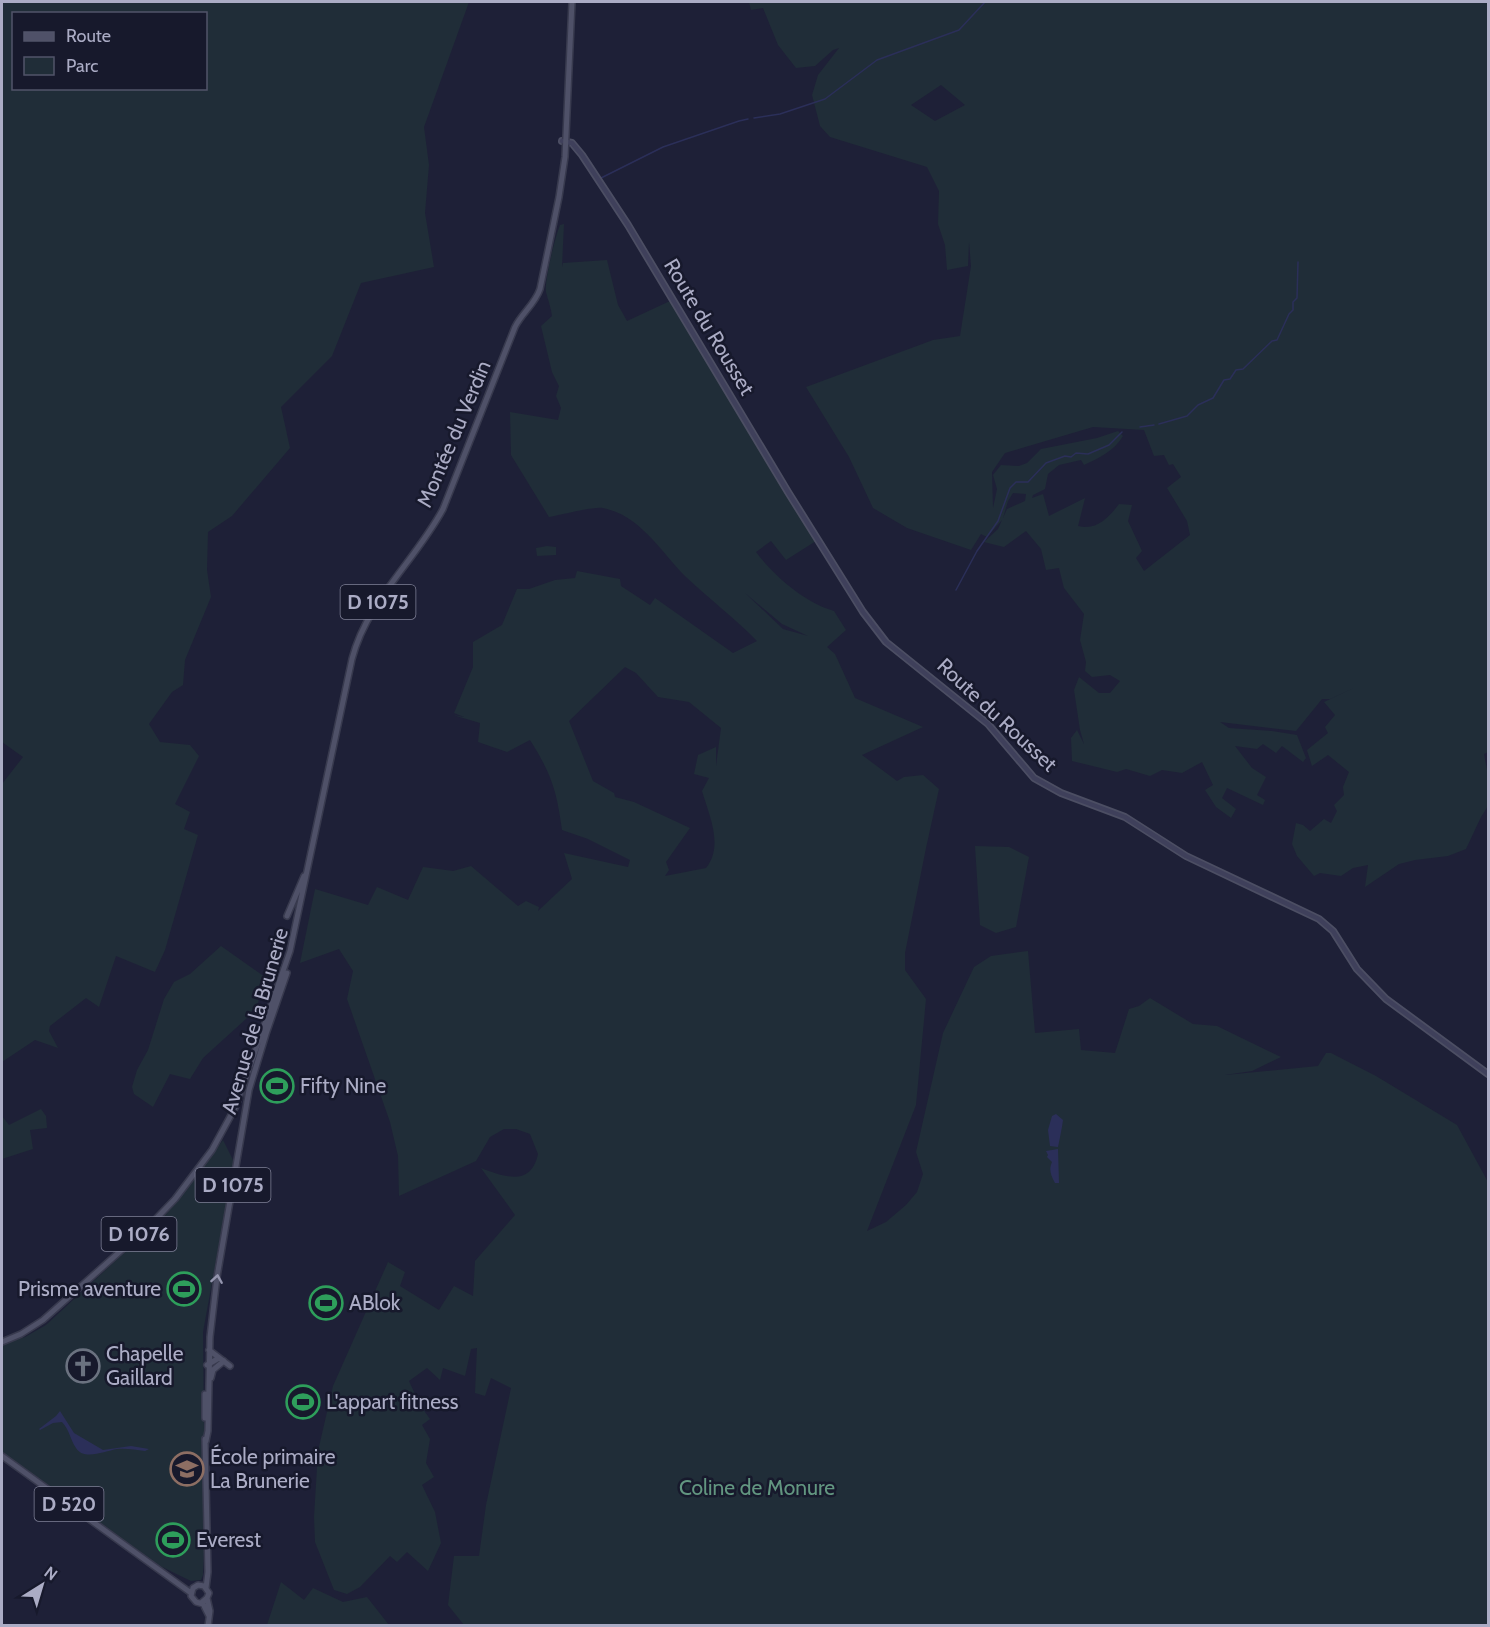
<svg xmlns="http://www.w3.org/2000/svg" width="1490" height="1627" font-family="Cabin,sans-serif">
	<rect width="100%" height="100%" fill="#1e2037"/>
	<!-- green -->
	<path fill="#202d38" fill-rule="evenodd" d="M 2,2 L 469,2 L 424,127 L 429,165 L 425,213 L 434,267 L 361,283 L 332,356 L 281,407 L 290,448 L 232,516 L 208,532 L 207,570 L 211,597 L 185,660 L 183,685 L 172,692 L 149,724 L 160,742 L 190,745 L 199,756 L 175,804 L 190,812 L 184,829 L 198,835 L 165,950 L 155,972 L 116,956 L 99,1007 L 86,998 L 50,1026 L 49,1031 L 58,1048 L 35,1040 L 2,1062 L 2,784 L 23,757 L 2,742 ZM 14,14 L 206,14 L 206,88 L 14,88 Z
		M 749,2 L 1488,2 L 1488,752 L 1484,754 L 1488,775 L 1488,806 L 1481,817 L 1466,849 L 1448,856 L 1415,860 L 1399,864 L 1365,887 L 1368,865 L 1353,868 L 1341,876 L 1320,873 L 1314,876 L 1297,856 L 1292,844 L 1296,823 L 1303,825 L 1310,831 L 1324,819 L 1331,823 L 1337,811 L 1334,805 L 1344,795 L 1343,787 L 1349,772 L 1328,755 L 1312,766 L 1307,750 L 1328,733 L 1325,727 L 1335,715 L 1324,702 L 1358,686 L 1330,699 L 1322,699 L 1296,731 L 1220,722 L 1229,728 L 1272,731 L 1297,735 L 1306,758 L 1303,762 L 1282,746 L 1276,753 L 1263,744 L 1257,749 L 1235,746 L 1252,768 L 1266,777 L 1257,795 L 1265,800 L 1263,805 L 1227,788 L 1222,798 L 1236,809 L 1231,818 L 1216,807 L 1205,790 L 1213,785 L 1202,762 L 1182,773 L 1162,770 L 1150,776 L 1126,769 L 1117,772 L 1072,761 L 1071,738 L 1077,730 L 1084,744 L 1080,730 L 1074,690 L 1079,677 L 1099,693 L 1110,693 L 1120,681 L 1110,675 L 1092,677 L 1085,671 L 1086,662 L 1080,640 L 1084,614 L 1064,588 L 1059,568 L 1046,570 L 1041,549 L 1026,531 L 1004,547 L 984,542 L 998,529 L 1002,520 L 987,537 L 981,534 L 971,550 L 907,528 L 873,508 L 849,457 L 806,387 L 933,340 L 960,336 L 971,266 L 969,242 L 968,266 L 947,270 L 945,245 L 938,224 L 939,191 L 927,167 L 830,137 L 820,126 L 812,95 L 818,75 L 839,48 L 833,50 L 815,66 L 796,68 L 778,45 L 763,8 L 751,10 ZM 941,85 L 965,105 L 935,121 L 911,105 ZM 1093,427 L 1144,430 L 1154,456 L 1164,455 L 1169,465 L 1173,464 L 1181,477 L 1167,488 L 1187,521 L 1190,535 L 1144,571 L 1136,558 L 1142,551 L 1128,521 L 1132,505 L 1119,504 C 1109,517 1097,531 1078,526 L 1085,498 L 1049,516 L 1043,494 L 1032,498 L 1033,495 L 1045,489 L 1048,474 L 1059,465 L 1081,460 L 1084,465 C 1099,458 1114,451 1123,436 L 1118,431 L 1097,438 L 1041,449 L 1027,463 L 1019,466 L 1001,465 L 993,475 L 997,489 L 993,508 L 992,472 L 1005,453 ZM 1013,493 L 1026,494 L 1025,501 L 1007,509 L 1003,518 L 1008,501 Z
		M 564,224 L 562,267 L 563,263 L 607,260 L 618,305 L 627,321 L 670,301 L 816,541 L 786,560 L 771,541 L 756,552 C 775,577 804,602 834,611 L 846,630 L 827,647 L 835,654 L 855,698 L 923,727 L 862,755 L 897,781 L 904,777 L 923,775 L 939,789 L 926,848 L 905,953 L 905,970 L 926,999 L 916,1105 L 867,1231 L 886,1222 L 906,1205 L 917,1192 L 923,1174 L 916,1152 L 943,1033 L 974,967 L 991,956 L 1028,951 L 1035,1033 L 1079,1029 L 1081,1050 L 1115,1053 L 1129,1009 L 1139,1006 L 1150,998 L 1193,1024 L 1217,1026 L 1281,1057 L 1252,1071 L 1225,1075 L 1318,1066 L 1326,1053 L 1331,1053 L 1376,1076 L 1457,1125 L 1488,1182 L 1488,1625 L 464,1625 L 448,1605 L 454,1556 L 479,1556 L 486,1505 L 511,1388 L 491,1378 L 485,1396 L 475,1393 L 477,1348 L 471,1349 L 465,1376 L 443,1368 L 440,1380 L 427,1368 L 409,1381 L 420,1405 L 430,1419 L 422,1425 L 430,1439 L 426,1463 L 434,1477 L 422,1485 L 435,1512 L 441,1543 L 428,1571 L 407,1552 L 397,1562 L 390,1556 L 360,1587 L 347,1594 L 334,1590 L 315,1542 L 314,1517 L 318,1451 L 333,1386 L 388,1262 L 405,1272 L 400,1286 L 439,1310 L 454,1286 L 473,1296 L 475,1261 L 515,1215 L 481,1168 C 504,1177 531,1187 538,1154 L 530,1134 L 516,1129 L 504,1129 L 490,1137 L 476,1161 L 399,1196 L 398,1156 L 390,1122 L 347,999 L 353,971 L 339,949 L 300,963 L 315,889 L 368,905 L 377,887 L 408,900 L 423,867 L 453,871 L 471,866 L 518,906 L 526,901 L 539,907 L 538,911 L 572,879 L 564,853 L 628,867 L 630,860 L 588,839 L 562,830 C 557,791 551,773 530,740 L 507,752 L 478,742 L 480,723 L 453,715 L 464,717 L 454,713 L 473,667 L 473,642 L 502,625 L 517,589 L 529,589 L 555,580 L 575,578 L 577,571 L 620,579 L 621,586 L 650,605 L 655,598 L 733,653 L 757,641 C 735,618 709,599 686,577 C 661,552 640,515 603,508 C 594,506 561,515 549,517 L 511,455 L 510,412 L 558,420 L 561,408 L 556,396 L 559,386 L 552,372 L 541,326 L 552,316 C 551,308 548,300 546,292 C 544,282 555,237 560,225 ZM 745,593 L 782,624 L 808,636 L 783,629 ZM 625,667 L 636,673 L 658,697 L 689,702 L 721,728 L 716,766 L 716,747 L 698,755 L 694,774 L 709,778 L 702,791 C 709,815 724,846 706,868 L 665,876 L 669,870 L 666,862 L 690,828 L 634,802 L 615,797 L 614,793 L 593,781 L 569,721 Z
		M 547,546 L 556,547 L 556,555 L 537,556 L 536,548 Z
		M 975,846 L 1009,847 L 1029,857 L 1016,927 L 996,933 L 980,925 Z
		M 221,946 L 265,977 L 258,1003 L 247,1018 L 203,1058 L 190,1079 L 170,1074 L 153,1107 L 134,1094 L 132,1087 L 137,1070 L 148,1050 L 164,999 L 174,982 L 190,974 Z
		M 41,1109 L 46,1116 L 47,1128 L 30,1130 L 33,1149 L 2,1159 L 2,1116 L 9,1125 Z
		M 223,1140 L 234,1162 L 203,1332 L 205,1527 L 203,1575 L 201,1580 L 191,1581 L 160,1566 L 2,1452 L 2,1344 L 25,1337 L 46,1325 L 167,1213 L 183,1194 Z
		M 281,1582 L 304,1600 L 313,1588 L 343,1602 L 367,1597 L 389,1625 L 267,1625 Z"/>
	<!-- water -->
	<path fill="#2b2f59" d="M 1056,1114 L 1063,1120 C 1062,1128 1060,1137 1058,1147 L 1050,1146 L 1048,1130 L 1052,1116 Z
		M 1058,1149 L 1059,1183 L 1055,1183 C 1050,1174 1049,1169 1052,1162 L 1047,1157 L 1048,1155 L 1046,1151 Z
		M 60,1411 L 74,1433 L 103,1450 L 131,1446 L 149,1449 L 145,1451 C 136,1450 126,1448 117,1449 C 105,1451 84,1461 76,1448 C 70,1439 70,1431 62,1422 L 53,1423 L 40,1430 L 39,1429 L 56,1416 Z"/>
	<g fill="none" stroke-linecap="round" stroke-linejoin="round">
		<!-- stream -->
		<path stroke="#2b2f59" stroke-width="1.5" d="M 754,118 L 780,114 L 825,99 L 877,60 L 959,30 L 985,2
			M 601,178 L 663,147 L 739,121 L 748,119
			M 1159,424 L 1187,416 L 1198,405 L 1213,398 L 1224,380 L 1230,379 L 1236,370 L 1243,369 L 1272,341 L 1277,340 L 1289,314 L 1293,310 L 1293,302 L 1297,298 L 1298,262
			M 1140,427 L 1154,425
			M 956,590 L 977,551 L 998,521 L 1010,488 L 1016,482 L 1028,482 L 1046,463 L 1065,456 L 1071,457 L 1076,453 L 1088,454 L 1109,445 L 1122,432"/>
		<defs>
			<path id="secondary" d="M 562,141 L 572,143 L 582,155 L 628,225 L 788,492 L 863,612 L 886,642 L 988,724 L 1034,778 L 1061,793 L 1125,817 L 1186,856 L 1319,919 L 1333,931 L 1357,969 L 1386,999 L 1488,1074"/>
			<path id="primary" d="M 287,916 L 304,876
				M 2,1342 L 21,1334 L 43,1320 L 152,1223 L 175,1199 L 212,1150 L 236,1106 L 290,951 L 352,659 C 367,601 415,561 443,509 L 515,327 C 522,313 535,304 540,289 L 559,197 L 565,157 L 572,2
				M 209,1350 L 230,1366
				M 207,1365 L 219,1358
				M 211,1378 L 213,1370 L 224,1361
				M 205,1418 L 205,1394
				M 205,1439 L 208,1572 L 206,1588
				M 206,1441 L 208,1431 L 210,1337 L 217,1277 L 249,1090 L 266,1034 L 287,973
				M 2,1456 L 191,1593
				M 207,1598 L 210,1611 L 208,1626
				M 201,1603 L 207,1598 L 209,1593 L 204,1586 L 198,1585 L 193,1588 L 191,1596 L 196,1602 L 203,1604 L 209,1616"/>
		</defs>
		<!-- secondary casing -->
		<use href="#secondary" stroke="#4c4e63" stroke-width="8"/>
		<!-- primary casing -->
		<use href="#primary" stroke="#383a4e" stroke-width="8"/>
		<!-- secondary -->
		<use href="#secondary" stroke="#3f405b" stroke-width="4.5"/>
		<!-- primary -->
		<use href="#primary" stroke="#4f5168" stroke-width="5"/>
	</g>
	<!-- one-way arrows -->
	<defs><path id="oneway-chevron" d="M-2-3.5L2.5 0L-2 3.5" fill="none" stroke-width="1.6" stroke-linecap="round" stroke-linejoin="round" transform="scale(1.5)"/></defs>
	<use stroke="#9495ae" href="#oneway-chevron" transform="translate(217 1279) rotate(-81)"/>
	<!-- icons -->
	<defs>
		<symbol id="stadium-ring" viewBox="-11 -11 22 22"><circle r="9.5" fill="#17192c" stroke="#2e9e5b" stroke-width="1.5"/><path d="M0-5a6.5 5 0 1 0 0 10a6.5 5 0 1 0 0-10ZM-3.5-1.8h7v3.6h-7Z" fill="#2e9e5b"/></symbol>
		<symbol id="church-ring" viewBox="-11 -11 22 22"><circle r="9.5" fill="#17192c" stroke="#6b7280" stroke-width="1.5"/><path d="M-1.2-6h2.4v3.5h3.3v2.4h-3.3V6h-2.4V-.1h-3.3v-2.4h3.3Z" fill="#6b7280"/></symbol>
		<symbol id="school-ring" viewBox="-11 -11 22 22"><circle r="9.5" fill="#17192c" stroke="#8d6e63" stroke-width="1.5"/><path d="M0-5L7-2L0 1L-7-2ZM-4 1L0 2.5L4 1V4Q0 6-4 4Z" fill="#8d6e63"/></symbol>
	</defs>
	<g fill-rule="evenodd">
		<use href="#stadium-ring" x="258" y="1067" width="38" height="38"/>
		<use href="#stadium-ring" x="165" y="1270" width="38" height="38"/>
		<use href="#stadium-ring" x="307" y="1284" width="38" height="38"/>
		<use href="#church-ring" x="64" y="1347" width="38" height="38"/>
		<use href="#stadium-ring" x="284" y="1383" width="38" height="38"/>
		<use href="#school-ring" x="168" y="1450" width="38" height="38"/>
		<use href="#stadium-ring" x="154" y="1521" width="38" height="38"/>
	</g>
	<g text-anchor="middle" stroke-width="5" stroke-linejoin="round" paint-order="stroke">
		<!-- shield labels -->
		<g fill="#17192c" stroke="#7f8097" stroke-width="1.5">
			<rect x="340.5" y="585" width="75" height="34" rx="4.5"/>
			<rect x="195.5" y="1168" width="75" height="34" rx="4.5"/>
			<rect x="101.5" y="1217" width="75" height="34" rx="4.5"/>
			<rect x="34.5" y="1487" width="69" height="34" rx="4.5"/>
		</g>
		<g font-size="20" font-weight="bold" fill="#abacc5">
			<text x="378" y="609">D 1075</text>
			<text x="233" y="1192">D 1075</text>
			<text x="139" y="1241">D 1076</text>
			<text x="69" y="1511">D 520</text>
		</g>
		<!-- street labels -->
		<g font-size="21" fill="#abacc5" stroke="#17192c">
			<text transform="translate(709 327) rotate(59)" y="7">Route du Rousset</text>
			<text transform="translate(454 434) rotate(-67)" y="7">Montée du Verdin</text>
			<text transform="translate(997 715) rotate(43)" y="7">Route du Rousset</text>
			<text transform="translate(255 1021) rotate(-74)" y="7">Avenue de la Brunerie</text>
		</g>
		<!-- poi labels -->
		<g font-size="21" fill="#abacc5" stroke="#17192c" text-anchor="start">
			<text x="300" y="1093">Fifty Nine</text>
			<text x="161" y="1296" text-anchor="end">Prisme aventure</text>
			<text x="349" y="1310">ABlok</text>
			<text x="106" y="1361">Chapelle<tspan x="106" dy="24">Gaillard</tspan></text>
			<text x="326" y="1409">L'appart fitness</text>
			<text x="210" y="1464">École primaire<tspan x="210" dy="24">La Brunerie</tspan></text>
			<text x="196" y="1547">Everest</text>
		</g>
		<!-- park labels -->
		<g font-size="21" fill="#629680" stroke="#17192c">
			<text x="757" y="1495">Coline de Monure</text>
		</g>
	</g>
	<!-- border -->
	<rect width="1490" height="1627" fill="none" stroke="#abacc5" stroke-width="6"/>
	<!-- legend -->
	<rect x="12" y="12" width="195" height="78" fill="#17192c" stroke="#525469" stroke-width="1.5"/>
	<rect x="24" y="32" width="30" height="9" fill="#4f5168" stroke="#525469" stroke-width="1.5"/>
	<text x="66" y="42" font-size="18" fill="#abacc5">Route</text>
	<rect x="24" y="57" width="30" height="18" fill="#202d38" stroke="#525469" stroke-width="1.5"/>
	<text x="66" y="72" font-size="18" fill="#abacc5">Parc</text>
	<!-- north arrow -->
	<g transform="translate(42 1585) rotate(37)" stroke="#17192c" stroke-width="4.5" paint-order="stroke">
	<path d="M0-4.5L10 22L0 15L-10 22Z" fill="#abacc5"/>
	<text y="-9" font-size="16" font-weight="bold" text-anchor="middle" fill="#abacc5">N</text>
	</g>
</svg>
